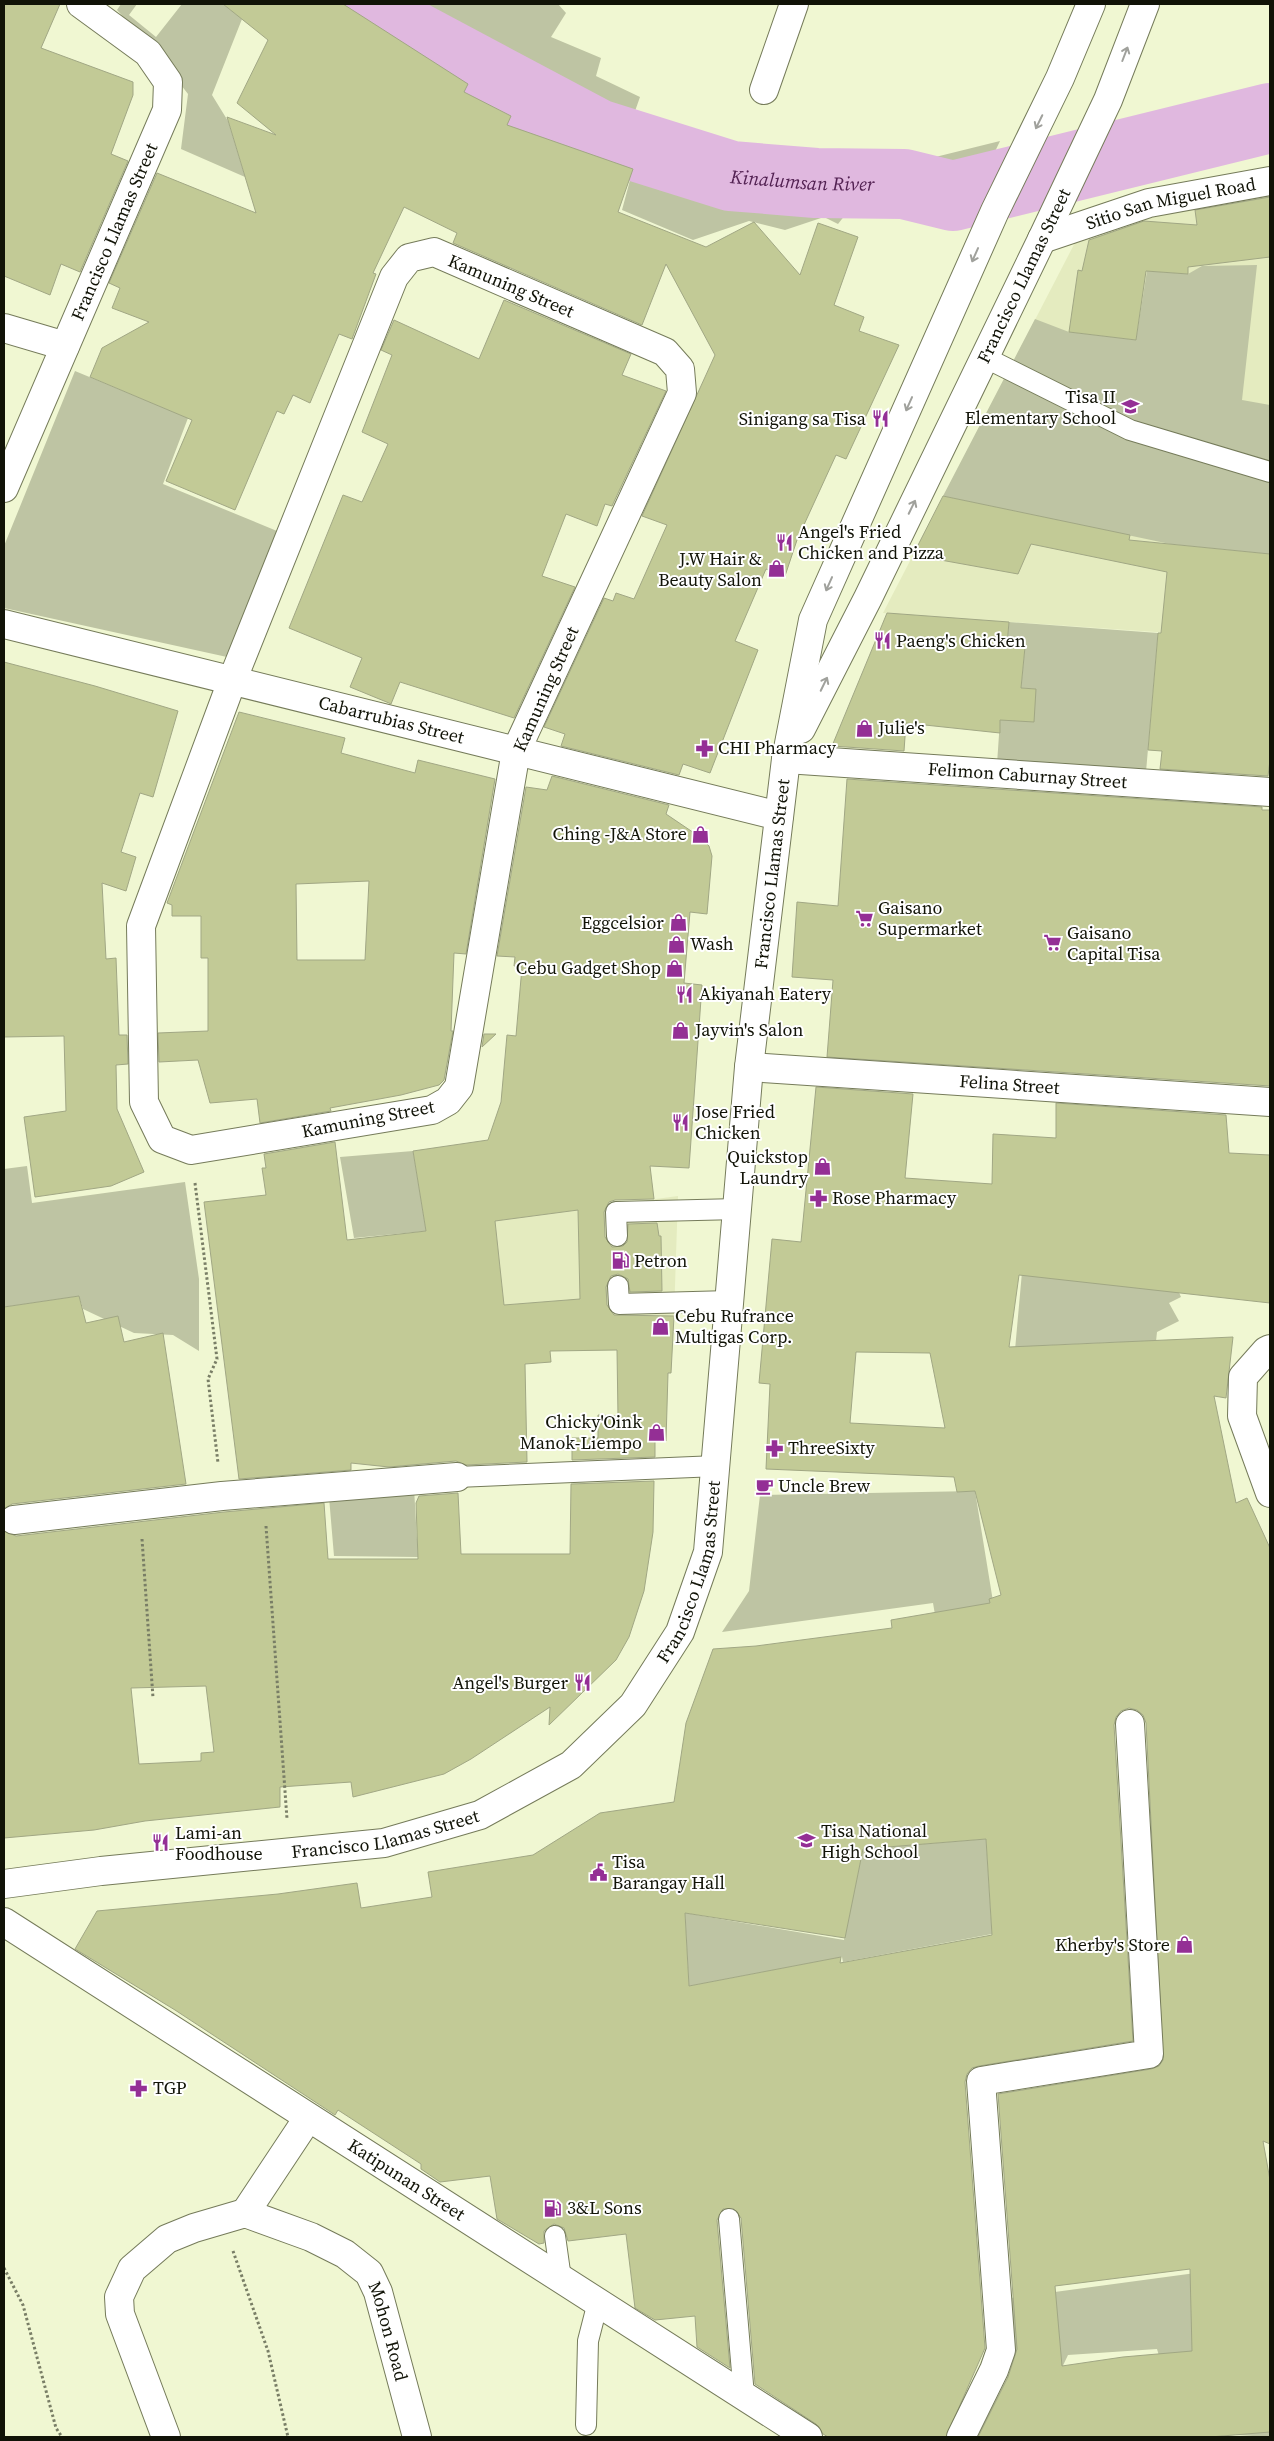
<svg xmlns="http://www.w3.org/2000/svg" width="1274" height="2441" font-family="'Source Serif 4',serif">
	<rect width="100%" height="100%" fill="#f0f7d2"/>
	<!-- built -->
	<path fill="#e4ebbf" d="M 1270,188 L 1270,640 L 883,613 L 1081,231 Z
		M 678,1196 L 674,1316 L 482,1329 L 495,1221 Z"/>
	<!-- green -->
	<path fill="#bec4a3" d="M 121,4 L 137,4 L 129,15 L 156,37 L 182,4 L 223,4 L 242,19 L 212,95 L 228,121 L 245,177 L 181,149 L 188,94 L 154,50 L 117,10 Z
		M 343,4 L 558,4 L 566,13 L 551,37 L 601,58 L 596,76 L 640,97 L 634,114 L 657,119 L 731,150 L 789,162 L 899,166 L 1000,141 L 971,202 L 946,195 L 931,203 L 861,195 L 838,224 L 824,217 L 785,230 L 749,221 L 693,240 L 622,210 L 633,169 L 619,155 L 512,108 Z
		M 1257,265 L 1242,400 L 1270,405 L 1270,554 L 1170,544 L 943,496 L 1035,319 L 1069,332 L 1136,340 L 1147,271 L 1188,274 L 1202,266 Z
		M 75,371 L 188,418 L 163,484 L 277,531 L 227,657 L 4,608 L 4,546 Z
		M 1009,622 L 1158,633 L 1146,772 L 997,764 L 1000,720 L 1036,689 L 1021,688 L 1025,647 L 1007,645 Z
		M 413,1151 L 426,1231 L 354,1238 L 340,1157 Z
		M 27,1166 L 32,1203 L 185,1182 L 199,1279 L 199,1351 L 173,1335 L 134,1333 L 83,1309 L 79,1296 L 4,1307 L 4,1169 Z
		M 1022,1272 L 1171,1274 L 1181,1297 L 1169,1303 L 1179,1321 L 1157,1332 L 1151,1389 L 1120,1342 L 1053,1345 L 1015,1350 Z
		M 414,1488 L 418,1557 L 334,1556 L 329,1497 Z
		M 975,1491 L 997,1626 L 947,1686 L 933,1603 L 722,1632 L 749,1591 L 760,1495 Z
		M 986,1839 L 992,1934 L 843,1962 L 842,1957 L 689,1986 L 685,1913 L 844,1940 L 863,1849 Z
		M 1255,2265 L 1262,2277 L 1270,2276 L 1270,2437 L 1236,2435 L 1229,2370 L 1160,2359 L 1157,2349 L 1068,2355 L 1048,2397 L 1007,2378 L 1015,2360 L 1010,2298 Z"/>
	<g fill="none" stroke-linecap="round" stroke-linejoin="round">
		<!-- river -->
		<path stroke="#e0b8df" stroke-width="70" id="s1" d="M 364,4 L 400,29 L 597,134 L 731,176 L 816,183 L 904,184 L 953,196 L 1270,118"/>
	</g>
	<!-- building -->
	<path fill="#c2ca96" stroke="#a1a784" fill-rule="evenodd" d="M 4,4 L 60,4 L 41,48 L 133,82 L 133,95 L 111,154 L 128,161 L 80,272 L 61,264 L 50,295 L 4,276 Z
		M 223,4 L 343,4 L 468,84 L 464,92 L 511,116 L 507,125 L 633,169 L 618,212 L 706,247 L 754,222 L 800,275 L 818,223 L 858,237 L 834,305 L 864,317 L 859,331 L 899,345 L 846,459 L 836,455 L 797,540 L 785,576 L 766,569 L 735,641 L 758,650 L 710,773 L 683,764 L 679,775 L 561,746 L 565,734 L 544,727 L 604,598 L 613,601 L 616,593 L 634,599 L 667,525 L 642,516 L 715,355 L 666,264 L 642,325 L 453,243 L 457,233 L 404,207 L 373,273 L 376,274 L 352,339 L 339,334 L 310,403 L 293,395 L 284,414 L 277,411 L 235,510 L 166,481 L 192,420 L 90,377 L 102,348 L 149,322 L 112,308 L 120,288 L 109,283 L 157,173 L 256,213 L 227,117 L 276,135 L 237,103 L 268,40 Z
		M 1270,197 L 1270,257 L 1188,267 L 1188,274 L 1146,271 L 1136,340 L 1069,332 L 1078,270 L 1082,271 L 1089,240 L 1144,221 L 1197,225 L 1195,210 Z
		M 504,300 L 631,354 L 622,375 L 666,391 L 612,506 L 605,504 L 597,526 L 566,514 L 542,576 L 575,587 L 514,718 L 400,682 L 391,704 L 389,703 L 350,687 L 362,658 L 289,628 L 343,495 L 362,502 L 388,444 L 362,432 L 392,355 L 381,350 L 394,320 L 479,359 Z
		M 943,496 L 1130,535 L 1129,540 L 1270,554 L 1270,760 L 1268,776 L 1160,769 L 1162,751 L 1148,750 L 1158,633 L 1161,633 L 1167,572 L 1031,544 L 1018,574 L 913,555 Z
		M 887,613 L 1009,622 L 1007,645 L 1025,647 L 1021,688 L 1036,689 L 1034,722 L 1000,720 L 1000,733 L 906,723 L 904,751 L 832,746 Z
		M 4,662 L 95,686 L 178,711 L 153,797 L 140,793 L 121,852 L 136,857 L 126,891 L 102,883 L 106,959 L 116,958 L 119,1035 L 127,1035 L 128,1064 L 116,1065 L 117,1109 L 144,1172 L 111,1186 L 35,1197 L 24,1117 L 66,1111 L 64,1036 L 4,1037 Z
		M 239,712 L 345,738 L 341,753 L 415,773 L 418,760 L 495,779 L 466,954 L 454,953 L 451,1031 L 453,1031 L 444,1080 L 439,1085 L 401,1095 L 330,1108 L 331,1111 L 260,1123 L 257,1099 L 210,1103 L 198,1060 L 159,1062 L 158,1033 L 208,1031 L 208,958 L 201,958 L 201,916 L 172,916 L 172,905 L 167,903 ZM 369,881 L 365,960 L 297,960 L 296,884 Z
		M 552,776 L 669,805 L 666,814 L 700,837 L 709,846 L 712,856 L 707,914 L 690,912 L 684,983 L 702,985 L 689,1168 L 650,1166 L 654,1199 L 615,1200 L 609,1202 L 604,1212 L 605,1237 L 612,1247 L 623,1246 L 627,1242 L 628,1224 L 657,1223 L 659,1236 L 661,1236 L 662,1291 L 630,1292 L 628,1279 L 618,1274 L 611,1276 L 606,1287 L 607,1305 L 614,1315 L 674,1316 L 671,1373 L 668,1373 L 666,1441 L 655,1440 L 655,1457 L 572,1460 L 572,1438 L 598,1438 L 598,1415 L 618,1416 L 617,1350 L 550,1351 L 551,1362 L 525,1364 L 527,1462 L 466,1465 L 456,1461 L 389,1467 L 351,1463 L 351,1470 L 239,1479 L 204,1202 L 266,1195 L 262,1168 L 266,1168 L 264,1154 L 335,1142 L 347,1240 L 426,1231 L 413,1151 L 488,1140 L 501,1102 L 507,1035 L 516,1036 L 522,967 L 514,966 L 515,957 L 497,956 L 526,787 L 547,790 ZM 578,1210 L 580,1299 L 504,1305 L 495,1221 Z
		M 847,779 L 1262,807 L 1262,810 L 1270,810 L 1270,1086 L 827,1057 L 833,980 L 792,977 L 797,902 L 838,906 Z
		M 484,1034 L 496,1034 L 482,1047 Z
		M 816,1087 L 913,1094 L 905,1178 L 992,1184 L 993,1134 L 1056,1138 L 1056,1103 L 1226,1115 L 1229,1153 L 1270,1155 L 1270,1303 L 1019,1275 L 1009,1347 L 1233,1337 L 1226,1398 L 1214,1396 L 1236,1503 L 1247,1498 L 1270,1548 L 1270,2144 L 1263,2141 L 1270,2180 L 1270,2432 L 1210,2437 L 978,2437 L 1008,2377 L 1017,2349 L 998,2094 L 1151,2069 L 1159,2066 L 1163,2060 L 1146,1723 L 1143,1715 L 1137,1710 L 1129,1708 L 1121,1711 L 1116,1717 L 1114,1725 L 1133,2041 L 979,2066 L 972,2068 L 967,2074 L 965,2082 L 985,2348 L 946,2437 L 828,2437 L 823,2434 L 816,2424 L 755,2384 L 741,2218 L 734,2209 L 723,2209 L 717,2220 L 730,2368 L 697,2347 L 695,2316 L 655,2320 L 635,2308 L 626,2234 L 568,2241 L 564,2228 L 554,2224 L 544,2231 L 544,2243 L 539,2244 L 497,2219 L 490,2176 L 440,2182 L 421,2169 L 421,2164 L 338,2110 L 335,2115 L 175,2010 L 75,1949 L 97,1911 L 278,1894 L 357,1883 L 361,1908 L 432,1897 L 428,1872 L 533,1855 L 600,1813 L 674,1802 L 686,1723 L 713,1649 L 756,1646 L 892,1628 L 891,1620 L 990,1603 L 989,1599 L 1001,1595 L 975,1491 L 957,1492 L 954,1477 L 766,1469 L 770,1384 L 759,1383 L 772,1239 L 801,1242 ZM 856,1352 L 930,1353 L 945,1428 L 850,1423 ZM 986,1839 L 992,1935 L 840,1963 L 841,1957 L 689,1986 L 685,1913 L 845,1938 L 863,1849 ZM 1190,2269 L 1192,2351 L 1123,2357 L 1062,2366 L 1055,2286 Z
		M 79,1296 L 86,1323 L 118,1316 L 124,1342 L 163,1333 L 186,1484 L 12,1504 L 4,1509 L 4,1307 Z
		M 654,1481 L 653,1532 L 644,1591 L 629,1637 L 616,1660 L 549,1725 L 550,1707 L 471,1759 L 444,1774 L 353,1797 L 351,1782 L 280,1787 L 280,1807 L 145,1821 L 94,1830 L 4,1838 L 4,1531 L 16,1536 L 224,1512 L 324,1503 L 328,1559 L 418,1559 L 416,1503 L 419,1496 L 458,1493 L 461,1554 L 570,1554 L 571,1484 ZM 206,1686 L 214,1752 L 201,1753 L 201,1761 L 139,1764 L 131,1688 Z"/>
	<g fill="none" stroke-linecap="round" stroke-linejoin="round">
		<defs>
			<path id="lane" d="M 984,357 L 1130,430 L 1270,472
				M 617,1236 L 616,1212 L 738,1209
				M 618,1286 L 619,1304 L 730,1301
				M 457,1477 L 717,1466
				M 729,2219 L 744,2396
				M 555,2236 L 561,2279
				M 586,2425 L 588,2341 L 598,2302"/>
			<g id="street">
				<path d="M 764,90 L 794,4"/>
				<path id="s2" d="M 1042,239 L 1149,203 L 1270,181"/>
				<path d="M 434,252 L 665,352 L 680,369 L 682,393 L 516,751 L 459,1087 L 448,1101 L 432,1110 L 191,1150 L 162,1139 L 144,1102 L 141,926 L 232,681 L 394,277 L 409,258 Z"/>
				<path d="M 4,328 L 65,346"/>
				<path id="s3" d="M 4,488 L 167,110 L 168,82 L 148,53 L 81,4"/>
				<path id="s4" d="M 4,624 L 779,816"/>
				<path id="s5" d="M 786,759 L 1270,792"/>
				<path id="s6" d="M 749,1067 L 1270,1102"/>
				<path d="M 1270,1349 L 1266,1351 L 1243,1377 L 1242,1416 L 1270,1493"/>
				<path d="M 14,1520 L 222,1496 L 457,1477"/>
				<path id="s7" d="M 4,1922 L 808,2437"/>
				<path d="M 245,2213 L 308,2118"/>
				<path id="s8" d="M 166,2437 L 120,2314 L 119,2297 L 132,2269 L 167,2239 L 194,2228 L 245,2213 L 311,2237 L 345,2254 L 369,2273 L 378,2292 L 417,2437"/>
				<path d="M 961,2437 L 994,2370 L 1001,2350 L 981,2081 L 1149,2054 L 1130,1724"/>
			</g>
			<g id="secondary">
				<path id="s9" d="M 801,729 L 868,598 L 1042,239 L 1108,100 L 1145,4"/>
				<path id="s10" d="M 4,1884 L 101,1871 L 384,1843 L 480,1815 L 571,1765 L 633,1705 L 680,1632 L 708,1552 L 749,1067 L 786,759 L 813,620 L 995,211 L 1060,78 L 1091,4"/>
			</g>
		</defs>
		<!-- lane casing -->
		<use href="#lane" stroke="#757b5a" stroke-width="22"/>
		<!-- street casing -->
		<use href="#street" stroke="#757b5a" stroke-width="30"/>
		<!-- secondary casing -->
		<use href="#secondary" stroke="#757b5a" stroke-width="30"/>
		<!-- path -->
		<path stroke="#797e66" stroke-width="3" stroke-dasharray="2.5 2.5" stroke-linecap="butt" d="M 195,1183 L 217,1359 L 208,1379 L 218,1463
			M 266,1526 L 287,1819
			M 142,1539 L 153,1698
			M 233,2251 L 268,2351 L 288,2437
			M 4,2268 L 23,2305 L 56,2428 L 62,2437"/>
		<!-- lane -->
		<use href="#lane" stroke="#fff" stroke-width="20"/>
		<!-- street -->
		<use href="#street" stroke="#fff" stroke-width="28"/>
		<!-- secondary -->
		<use href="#secondary" stroke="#fff" stroke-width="28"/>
	</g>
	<!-- one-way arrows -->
	<defs><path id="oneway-shaft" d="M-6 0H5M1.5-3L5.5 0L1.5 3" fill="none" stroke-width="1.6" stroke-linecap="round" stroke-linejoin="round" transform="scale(1.25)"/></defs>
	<g stroke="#a0a19c">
		<use href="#oneway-shaft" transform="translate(1125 54) rotate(-69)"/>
		<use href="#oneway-shaft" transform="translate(1039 122) rotate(116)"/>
		<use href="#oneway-shaft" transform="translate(975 255) rotate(114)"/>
		<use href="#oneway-shaft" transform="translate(909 404) rotate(114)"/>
		<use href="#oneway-shaft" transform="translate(912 507) rotate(-64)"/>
		<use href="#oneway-shaft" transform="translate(829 584) rotate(114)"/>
		<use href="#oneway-shaft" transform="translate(824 684) rotate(-64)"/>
	</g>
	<!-- icons -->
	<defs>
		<symbol id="school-bare" viewBox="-9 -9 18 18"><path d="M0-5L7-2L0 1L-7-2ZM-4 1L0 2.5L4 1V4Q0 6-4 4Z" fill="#942f95" stroke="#fff" stroke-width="2.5" paint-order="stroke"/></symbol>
		<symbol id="restaurant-bare" viewBox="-9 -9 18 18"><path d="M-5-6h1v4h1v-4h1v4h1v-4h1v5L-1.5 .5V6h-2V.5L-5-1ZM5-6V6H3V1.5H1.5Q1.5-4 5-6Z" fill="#942f95" stroke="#fff" stroke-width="2.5" paint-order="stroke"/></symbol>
		<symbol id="shop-bare" viewBox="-9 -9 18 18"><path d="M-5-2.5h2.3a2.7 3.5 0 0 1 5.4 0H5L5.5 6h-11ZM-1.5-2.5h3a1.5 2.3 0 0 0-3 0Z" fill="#942f95" stroke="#fff" stroke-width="2.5" paint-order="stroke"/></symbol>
		<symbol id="pharmacy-bare" viewBox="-9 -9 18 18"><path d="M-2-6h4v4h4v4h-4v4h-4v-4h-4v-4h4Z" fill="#942f95" stroke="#fff" stroke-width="2.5" paint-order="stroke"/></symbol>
		<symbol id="supermarket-bare" viewBox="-9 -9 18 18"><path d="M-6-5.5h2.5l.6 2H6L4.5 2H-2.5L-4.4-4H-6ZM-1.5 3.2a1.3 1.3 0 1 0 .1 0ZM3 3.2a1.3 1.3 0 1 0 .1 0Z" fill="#942f95" stroke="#fff" stroke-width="2.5" paint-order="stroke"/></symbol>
		<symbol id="fuel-bare" viewBox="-9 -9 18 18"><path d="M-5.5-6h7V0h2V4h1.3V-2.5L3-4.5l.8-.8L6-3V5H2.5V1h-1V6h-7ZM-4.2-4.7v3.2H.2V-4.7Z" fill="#942f95" stroke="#fff" stroke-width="2.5" paint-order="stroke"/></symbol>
		<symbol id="cafe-bare" viewBox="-9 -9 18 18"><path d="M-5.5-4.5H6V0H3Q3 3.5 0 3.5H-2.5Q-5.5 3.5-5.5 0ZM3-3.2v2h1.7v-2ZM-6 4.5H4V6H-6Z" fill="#942f95" stroke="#fff" stroke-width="2.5" paint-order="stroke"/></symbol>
		<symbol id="civic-bare" viewBox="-9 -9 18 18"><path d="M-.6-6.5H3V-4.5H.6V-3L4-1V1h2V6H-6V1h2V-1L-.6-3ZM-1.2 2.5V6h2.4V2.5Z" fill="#942f95" stroke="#fff" stroke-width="2.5" paint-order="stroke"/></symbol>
	</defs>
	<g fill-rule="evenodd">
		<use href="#school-bare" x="1118" y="394" width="25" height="25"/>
		<use href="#restaurant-bare" x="868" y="406" width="25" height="25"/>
		<use href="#restaurant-bare" x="772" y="530" width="25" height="25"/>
		<use href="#shop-bare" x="764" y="556" width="25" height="25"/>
		<use href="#restaurant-bare" x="870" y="628" width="25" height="25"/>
		<use href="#shop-bare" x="852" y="716" width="25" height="25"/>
		<use href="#pharmacy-bare" x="692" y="736" width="25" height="25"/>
		<use href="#shop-bare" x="688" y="822" width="25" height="25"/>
		<use href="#supermarket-bare" x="852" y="906" width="25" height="25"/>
		<use href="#shop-bare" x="666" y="910" width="25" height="25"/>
		<use href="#supermarket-bare" x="1040" y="930" width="25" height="25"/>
		<use href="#shop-bare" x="664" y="932" width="25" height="25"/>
		<use href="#shop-bare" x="662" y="956" width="25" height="25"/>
		<use href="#restaurant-bare" x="672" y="982" width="25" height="25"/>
		<use href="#shop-bare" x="668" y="1018" width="25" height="25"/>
		<use href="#restaurant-bare" x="668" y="1110" width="25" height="25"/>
		<use href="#shop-bare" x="810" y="1154" width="25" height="25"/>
		<use href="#pharmacy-bare" x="806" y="1186" width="25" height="25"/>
		<use href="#fuel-bare" x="608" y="1248" width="25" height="25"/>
		<use href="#shop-bare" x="648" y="1314" width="25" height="25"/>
		<use href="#shop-bare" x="644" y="1420" width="25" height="25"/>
		<use href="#pharmacy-bare" x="762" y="1436" width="25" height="25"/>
		<use href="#cafe-bare" x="752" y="1474" width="25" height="25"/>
		<use href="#restaurant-bare" x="570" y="1670" width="25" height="25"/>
		<use href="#school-bare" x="794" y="1828" width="25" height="25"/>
		<use href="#restaurant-bare" x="148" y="1830" width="25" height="25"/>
		<use href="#civic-bare" x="586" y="1860" width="25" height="25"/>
		<use href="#shop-bare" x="1172" y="1932" width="25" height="25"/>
		<use href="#pharmacy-bare" x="126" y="2076" width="25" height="25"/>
		<use href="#fuel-bare" x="540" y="2196" width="25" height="25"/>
	</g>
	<g text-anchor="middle" stroke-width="4" stroke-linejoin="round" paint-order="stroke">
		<!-- street labels -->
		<g font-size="18" fill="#111307" stroke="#fff">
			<text dy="6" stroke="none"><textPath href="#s2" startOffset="134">Sitio San Miguel Road</textPath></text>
			<text dy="6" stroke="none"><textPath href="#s3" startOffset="279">Francisco Llamas Street</textPath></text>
			<text dy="6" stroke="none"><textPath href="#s9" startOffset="505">Francisco Llamas Street</textPath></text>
			<text transform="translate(511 286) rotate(23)" y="6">Kamuning Street</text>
			<text transform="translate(546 689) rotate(-66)" y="6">Kamuning Street</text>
			<text dy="6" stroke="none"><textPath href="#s4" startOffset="399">Cabarrubias Street</textPath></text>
			<text dy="6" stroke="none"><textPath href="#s5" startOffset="242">Felimon Caburnay Street</textPath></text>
			<text dy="6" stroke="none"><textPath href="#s10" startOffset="1525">Francisco Llamas Street</textPath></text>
			<text dy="6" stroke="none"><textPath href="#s6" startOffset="261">Felina Street</textPath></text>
			<text transform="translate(368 1119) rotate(-11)" y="6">Kamuning Street</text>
			<text dy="6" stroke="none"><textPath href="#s10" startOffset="820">Francisco Llamas Street</textPath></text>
			<text dy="6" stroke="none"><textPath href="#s10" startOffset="385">Francisco Llamas Street</textPath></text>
			<text dy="6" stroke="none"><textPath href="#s7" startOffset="478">Katipunan Street</textPath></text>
			<text dy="6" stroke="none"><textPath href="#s8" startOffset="508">Mohon Road</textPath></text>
		</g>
		<!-- poi labels -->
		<g font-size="18" fill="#111307" stroke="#fff" text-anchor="start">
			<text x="1116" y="403" text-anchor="end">Tisa II<tspan x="1116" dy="21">Elementary School</tspan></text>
			<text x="866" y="425" text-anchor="end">Sinigang sa Tisa</text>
			<text x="798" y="538">Angel's Fried<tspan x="798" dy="21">Chicken and Pizza</tspan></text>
			<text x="762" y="565" text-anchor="end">J.W Hair &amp;<tspan x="762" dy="21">Beauty Salon</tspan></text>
			<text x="896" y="647">Paeng's Chicken</text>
			<text x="878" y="734">Julie's</text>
			<text x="718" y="754">CHI Pharmacy</text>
			<text x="687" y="840" text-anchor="end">Ching -J&amp;A Store</text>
			<text x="878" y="914">Gaisano<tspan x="878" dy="21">Supermarket</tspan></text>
			<text x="664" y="929" text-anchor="end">Eggcelsior</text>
			<text x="1067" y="939">Gaisano<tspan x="1067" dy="21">Capital Tisa</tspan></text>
			<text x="690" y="950">Wash</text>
			<text x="661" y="974" text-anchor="end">Cebu Gadget Shop</text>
			<text x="699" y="1000">Akiyanah Eatery</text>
			<text x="695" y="1036">Jayvin's Salon</text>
			<text x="695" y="1118">Jose Fried<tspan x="695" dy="21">Chicken</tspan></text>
			<text x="808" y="1163" text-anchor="end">Quickstop<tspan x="808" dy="21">Laundry</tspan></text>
			<text x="832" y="1204">Rose Pharmacy</text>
			<text x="634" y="1267">Petron</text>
			<text x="675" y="1322">Cebu Rufrance<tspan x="675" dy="21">Multigas Corp.</tspan></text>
			<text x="642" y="1428" text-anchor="end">Chicky'Oink<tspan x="642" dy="21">Manok-Liempo</tspan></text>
			<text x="788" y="1454">ThreeSixty</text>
			<text x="778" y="1492">Uncle Brew</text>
			<text x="568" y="1689" text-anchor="end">Angel's Burger</text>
			<text x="821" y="1837">Tisa National<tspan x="821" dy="21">High School</tspan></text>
			<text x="175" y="1839">Lami-an<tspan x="175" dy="21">Foodhouse</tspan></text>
			<text x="612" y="1868">Tisa<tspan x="612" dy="21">Barangay Hall</tspan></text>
			<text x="1170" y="1951" text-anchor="end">Kherby's Store</text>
			<text x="153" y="2094">TGP</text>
			<text x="567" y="2214">3&amp;L Sons</text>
		</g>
		<!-- water labels -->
		<g font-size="19" font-style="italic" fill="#522152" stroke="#fff">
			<text dy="7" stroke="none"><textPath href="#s1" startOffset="479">Kinalumsan River</textPath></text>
		</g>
	</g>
	<!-- border -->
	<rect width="1274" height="2441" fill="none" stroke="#111307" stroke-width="10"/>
</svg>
